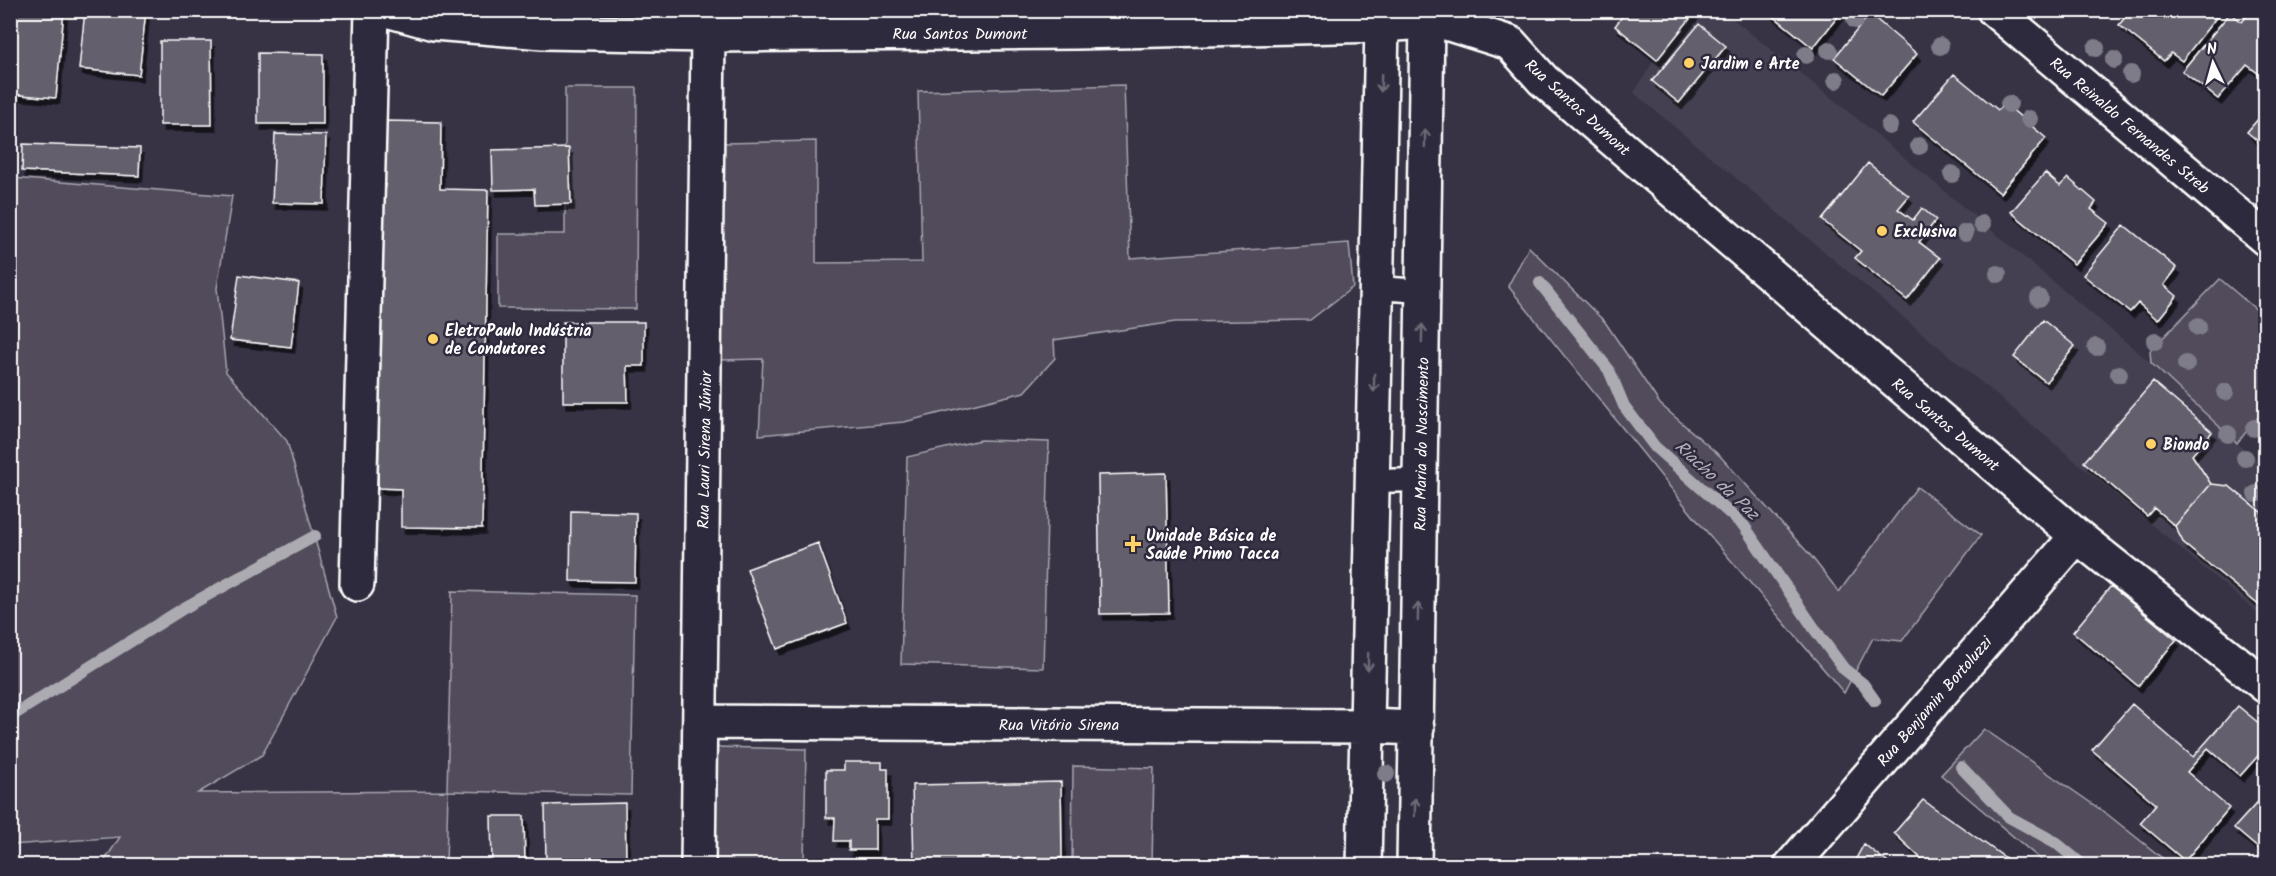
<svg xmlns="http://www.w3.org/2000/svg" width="2276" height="876" font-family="Kalam,sans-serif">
	<defs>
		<filter id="shadow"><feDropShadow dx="3.5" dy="6" stdDeviation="0" flood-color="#0009"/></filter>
	</defs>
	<rect width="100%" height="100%" fill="#373345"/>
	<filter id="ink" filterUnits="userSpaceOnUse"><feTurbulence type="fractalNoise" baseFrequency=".0167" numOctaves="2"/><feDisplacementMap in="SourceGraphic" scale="12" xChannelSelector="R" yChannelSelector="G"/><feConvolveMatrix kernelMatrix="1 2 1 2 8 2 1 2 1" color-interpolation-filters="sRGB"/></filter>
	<g filter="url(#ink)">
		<!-- built -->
		<path fill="#444051" d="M 1684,11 L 1723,11 L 1871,130 L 2151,363 L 2237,443 L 2265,466 L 2265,619 L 1634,93 Z"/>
		<!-- green -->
		<path fill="#514c5c" stroke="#a8a6ae" stroke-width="1.5" d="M 1124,85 L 1130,258 L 1349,243 L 1353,287 L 1310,320 L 1175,322 L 1054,340 L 1055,358 L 1024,392 L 904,422 L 759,435 L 763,359 L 719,360 L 724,143 L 816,141 L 816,263 L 922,262 L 918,91 Z
			M 565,88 L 637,88 L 636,309 L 498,308 L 498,234 L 565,234 Z
			M 11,166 L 12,178 L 232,196 L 217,288 L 226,372 L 287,441 L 337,617 L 262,755 L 198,793 L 447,791 L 452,591 L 635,595 L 631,795 L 448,791 L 446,865 L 101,866 L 120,837 L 11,845 Z
			M 1529,247 L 1605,322 L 1660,404 L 1720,456 L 1811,556 L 1839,592 L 1917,487 L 1981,535 L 1902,641 L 1873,638 L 1844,693 L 1695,518 L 1508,286 Z
			M 2220,279 L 2265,317 L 2265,409 L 2237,443 L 2151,363 L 2150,351 Z
			M 980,440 L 1049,442 L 1043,668 L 901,664 L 907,457 Z
			M 1984,729 L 2107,814 L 2171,865 L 2047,865 L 1941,775 Z
			M 714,747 L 806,749 L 804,865 L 712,866 Z
			M 1073,766 L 1154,768 L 1152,865 L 1072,865 Z"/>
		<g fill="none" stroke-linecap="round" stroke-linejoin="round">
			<!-- stream -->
			<path stroke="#adabb2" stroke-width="12" d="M 1540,283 L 1609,370 L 1624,406 L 1655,447 L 1744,526 L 1816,631 L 1844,669 L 1863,684 L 1875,701
				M 10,717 L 184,608 L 315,536
				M 1961,767 L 2009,817 L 2055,842 L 2084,866"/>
		</g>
		<!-- building -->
		<path fill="#635f6d" stroke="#fff" stroke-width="1.5" filter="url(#shadow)" d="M 13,10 L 64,10 L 56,98 L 10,94 L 10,37 Z
			M 85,10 L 146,10 L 139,75 L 79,69 Z
			M 1627,10 L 1697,10 L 1657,60 L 1615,26 Z
			M 1766,10 L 1843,10 L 1813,48 Z
			M 2131,10 L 2222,10 L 2182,61 L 2171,53 L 2164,61 L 2119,25 Z
			M 2252,10 L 2266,10 L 2266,79 L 2247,65 L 2218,99 L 2182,71 L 2230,13 L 2242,22 Z
			M 1870,14 L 1917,54 L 1881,96 L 1834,58 Z
			M 1699,24 L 1726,46 L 1679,103 L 1652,81 Z
			M 160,41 L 211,41 L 212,125 L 160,125 Z
			M 258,53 L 323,54 L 323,124 L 258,124 Z
			M 1954,74 L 1998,110 L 2004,103 L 2046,138 L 2000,193 L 1913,122 Z
			M 2266,110 L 2266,148 L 2247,132 Z
			M 384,121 L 441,122 L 440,189 L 488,190 L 482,528 L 401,527 L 401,489 L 378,488 Z
			M 275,134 L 326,135 L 324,204 L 272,203 Z
			M 23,144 L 140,148 L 139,176 L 22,171 Z
			M 569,148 L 571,204 L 535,205 L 534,189 L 493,190 L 492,150 Z
			M 1868,163 L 1909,196 L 1898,209 L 1913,220 L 1922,208 L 1936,220 L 1919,242 L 1940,258 L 1907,300 L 1855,258 L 1861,251 L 1822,220 Z
			M 2045,173 L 2060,186 L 2068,178 L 2096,202 L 2091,209 L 2109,223 L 2074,264 L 2011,212 Z
			M 2124,225 L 2177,268 L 2164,285 L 2177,296 L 2158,320 L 2138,303 L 2130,312 L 2083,275 Z
			M 239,275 L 299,283 L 291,347 L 230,340 Z
			M 2043,320 L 2075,346 L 2046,382 L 2014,357 Z
			M 563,322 L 644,322 L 644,366 L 627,366 L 628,402 L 563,402 Z
			M 2153,382 L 2212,432 L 2192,455 L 2211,484 L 2175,526 L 2154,508 L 2147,516 L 2084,462 Z
			M 1166,473 L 1169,613 L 1100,614 L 1098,475 Z
			M 2211,484 L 2229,486 L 2266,516 L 2266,523 L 2262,527 L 2266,529 L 2266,611 L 2184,544 L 2175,526 Z
			M 571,511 L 636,513 L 635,582 L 570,581 Z
			M 818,543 L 847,623 L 777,649 L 747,569 Z
			M 2111,586 L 2176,640 L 2138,686 L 2073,632 Z
			M 2132,704 L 2193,757 L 2238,706 L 2266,729 L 2266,747 L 2240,776 L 2208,748 L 2187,772 L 2229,808 L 2185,861 L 2140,823 L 2156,804 L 2092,750 Z
			M 844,762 L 882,762 L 882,769 L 888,769 L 888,819 L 875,819 L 875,850 L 849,850 L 849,841 L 834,841 L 835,818 L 826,818 L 826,770 L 844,770 Z
			M 1061,782 L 1062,858 L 1026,858 L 1027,866 L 914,866 L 912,785 Z
			M 2266,793 L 2266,855 L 2234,828 Z
			M 1923,800 L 2017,866 L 1929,866 L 1894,833 Z
			M 625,803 L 626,861 L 546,863 L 545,805 Z
			M 491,816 L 524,816 L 525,866 L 492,866 Z
			M 1864,844 L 1892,866 L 1852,866 Z"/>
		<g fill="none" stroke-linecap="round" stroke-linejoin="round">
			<defs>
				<path id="lane" d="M 1376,288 L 1423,291
					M 1372,481 L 1420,480"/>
				<path id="street" d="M 1994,10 L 2266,239
					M 357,584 L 372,10
					M 701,722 L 1367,726 L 1417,728
					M 698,866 L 708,35
					M 1364,866 L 1382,25
					M 1414,866 L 1427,22
					M 1791,866 L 2077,536"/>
				<path id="secondary" d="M 387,10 L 434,23 L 543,32 L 708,35 L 1076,32 L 1382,25 L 1440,21 L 1510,43 L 1543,80 L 2077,536 L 2266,686"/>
			</defs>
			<!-- lane casing -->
			<use href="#lane" stroke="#fff" stroke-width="27"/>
			<!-- street casing -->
			<use href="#street" stroke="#fff" stroke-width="38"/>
			<!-- secondary casing -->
			<use href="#secondary" stroke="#fff" stroke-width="38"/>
			<!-- lane -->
			<use href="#lane" stroke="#2f2a3d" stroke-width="22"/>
			<!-- street -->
			<use href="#street" stroke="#2f2a3d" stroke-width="33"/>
			<!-- secondary -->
			<use href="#secondary" stroke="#2f2a3d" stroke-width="33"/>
		</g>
		<!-- trees -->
		<g fill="#7e7c88">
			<circle cx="1855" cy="20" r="9"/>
			<circle cx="1940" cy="46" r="9"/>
			<circle cx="2096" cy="48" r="9"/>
			<circle cx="1829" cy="50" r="9"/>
			<circle cx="1806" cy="55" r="9"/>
			<circle cx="2114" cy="60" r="9"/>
			<circle cx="2131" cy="74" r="9"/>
			<circle cx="1836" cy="80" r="9"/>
			<circle cx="2009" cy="104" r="9"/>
			<circle cx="2029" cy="119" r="9"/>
			<circle cx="1889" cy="126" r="9"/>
			<circle cx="1919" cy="146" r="9"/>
			<circle cx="1952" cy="174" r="9"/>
			<circle cx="1982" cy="224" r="9"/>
			<circle cx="1965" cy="233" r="9"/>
			<circle cx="1998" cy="274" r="9"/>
			<circle cx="2039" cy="298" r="9"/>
			<circle cx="2198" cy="327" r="9"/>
			<circle cx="2155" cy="341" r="9"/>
			<circle cx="2096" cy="347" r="9"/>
			<circle cx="2186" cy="364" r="9"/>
			<circle cx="2119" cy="374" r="9"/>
			<circle cx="2225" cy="392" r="9"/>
			<circle cx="2254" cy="428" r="9"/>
			<circle cx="2228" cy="434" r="9"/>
			<circle cx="2245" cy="458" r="9"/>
			<circle cx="2256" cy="494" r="9"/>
			<circle cx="1386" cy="774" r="9"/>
		</g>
		<!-- one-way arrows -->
		<defs><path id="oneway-shaft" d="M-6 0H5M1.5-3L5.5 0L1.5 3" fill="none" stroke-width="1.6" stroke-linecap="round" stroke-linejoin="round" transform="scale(1.5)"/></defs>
		<g stroke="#6d6a77">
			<use href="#oneway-shaft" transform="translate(1381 83) rotate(91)"/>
			<use href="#oneway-shaft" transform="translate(1425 138) rotate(-89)"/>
			<use href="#oneway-shaft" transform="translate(1422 333) rotate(-89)"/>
			<use href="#oneway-shaft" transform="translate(1374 383) rotate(91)"/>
			<use href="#oneway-shaft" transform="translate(1418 612) rotate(-89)"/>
			<use href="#oneway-shaft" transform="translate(1368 662) rotate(91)"/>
			<use href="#oneway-shaft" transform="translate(1415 807) rotate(-89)"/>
		</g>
	</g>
	<!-- markers -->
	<g fill="#ffd166" stroke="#2f2a3d" stroke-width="2">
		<circle cx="1689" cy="63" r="6"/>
		<circle cx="1882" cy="231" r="6"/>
		<circle cx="433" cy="339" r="6"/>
		<circle cx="2151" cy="444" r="6"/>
		<path d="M1130 535h6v6h6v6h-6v6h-6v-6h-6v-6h6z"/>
	</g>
	<g text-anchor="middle" stroke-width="5" stroke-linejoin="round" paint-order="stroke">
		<!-- street labels -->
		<g font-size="16" fill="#fff" stroke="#2f2a3d">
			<text x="960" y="39">Rua Santos Dumont</text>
			<text transform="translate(1578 107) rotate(42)" y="6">Rua Santos Dumont</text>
			<text transform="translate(2130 125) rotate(40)" y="6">Rua Reinaldo Fernandes Streb</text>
			<text transform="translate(1946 424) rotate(40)" y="6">Rua Santos Dumont</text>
			<text transform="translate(1421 444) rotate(-89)" y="6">Rua Maria do Nascimento</text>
			<text transform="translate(704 450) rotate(-89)" y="6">Rua Lauri Sirena Júnior</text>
			<text transform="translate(1934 701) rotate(-49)" y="6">Rua Benjamin Bortoluzzi</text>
			<text x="1059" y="730">Rua Vitório Sirena</text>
		</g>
		<!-- poi labels -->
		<g font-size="16" font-weight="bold" fill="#fff" stroke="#2f2a3d" text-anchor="start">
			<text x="1701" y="69">Jardim e Arte</text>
			<text x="1894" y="237">Exclusiva</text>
			<text x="445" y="336">EletroPaulo Indústria<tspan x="445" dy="18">de Condutores</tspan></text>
			<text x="2163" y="450">Biondo</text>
			<text x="1146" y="541">Unidade Básica de<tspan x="1146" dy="18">Saúde Primo Tacca</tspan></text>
		</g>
		<!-- water labels -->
		<g font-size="18" font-style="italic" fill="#b4b2b9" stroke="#2f2a3d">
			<text transform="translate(1717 480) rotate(43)" y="6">Riacho da Paz</text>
		</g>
	</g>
	<!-- margin -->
	<rect width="2276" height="876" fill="none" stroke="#2f2a3d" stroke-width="36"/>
	<rect x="18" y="18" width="2240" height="840" fill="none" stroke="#fff" stroke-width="2" filter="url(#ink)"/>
	<!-- north arrow -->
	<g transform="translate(2213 63) rotate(355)" stroke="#2f2a3d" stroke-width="4.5" paint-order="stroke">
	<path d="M0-4.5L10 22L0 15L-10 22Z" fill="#ffffff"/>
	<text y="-9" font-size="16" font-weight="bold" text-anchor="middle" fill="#ffffff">N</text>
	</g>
</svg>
